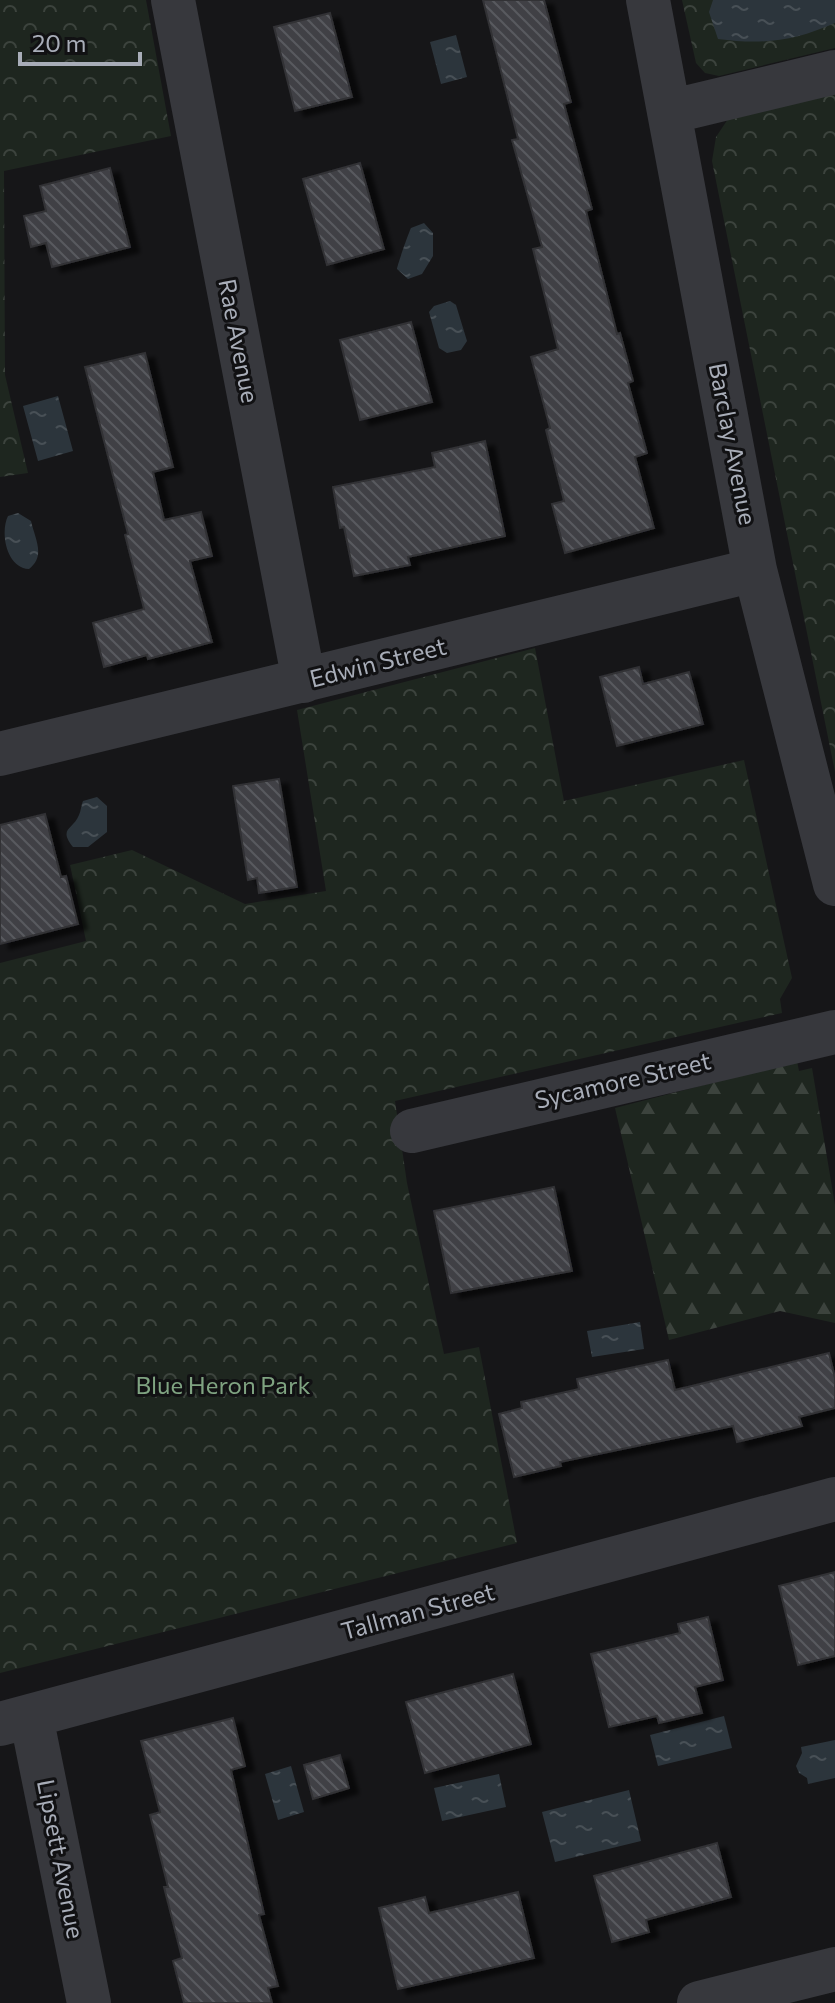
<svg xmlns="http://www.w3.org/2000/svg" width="835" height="2003" font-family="Commissioner,sans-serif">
	<defs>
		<pattern id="forest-firs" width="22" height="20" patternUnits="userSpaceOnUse" patternTransform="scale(2)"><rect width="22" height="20" fill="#1e261f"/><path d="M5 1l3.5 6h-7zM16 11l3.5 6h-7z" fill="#3c433d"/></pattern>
		<pattern id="park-crowns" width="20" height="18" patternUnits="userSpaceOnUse" patternTransform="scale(2)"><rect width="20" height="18" fill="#1e261f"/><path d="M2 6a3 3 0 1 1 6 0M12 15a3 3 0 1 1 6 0" fill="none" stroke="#3c433d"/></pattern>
		<pattern id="water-ripples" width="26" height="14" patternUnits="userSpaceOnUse" patternTransform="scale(2)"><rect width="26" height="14" fill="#2c353c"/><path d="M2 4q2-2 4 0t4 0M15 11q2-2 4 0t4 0" fill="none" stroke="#485056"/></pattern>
		<pattern id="building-back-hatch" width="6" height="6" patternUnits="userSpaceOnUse" patternTransform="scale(2)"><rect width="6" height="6" fill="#404145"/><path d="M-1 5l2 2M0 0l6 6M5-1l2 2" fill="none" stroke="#595a5e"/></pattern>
		<filter id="shadow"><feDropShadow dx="9" dy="5" stdDeviation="2" flood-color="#0009"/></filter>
	</defs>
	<rect width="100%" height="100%" fill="#161618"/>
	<!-- forest -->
	<path fill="url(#forest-firs)" d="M 797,1061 L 799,1071 L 812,1068 L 835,1205 L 835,1323 L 780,1311 L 669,1340 L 615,1108 Z"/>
	<!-- park -->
	<path fill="url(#park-crowns)" d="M 0,0 L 146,0 L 171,136 L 4,171 L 5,375 L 28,473 L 0,477 Z
		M 682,0 L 835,0 L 835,48 L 719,76 L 705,73 L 696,63 Z
		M 835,90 L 835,772 L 712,161 L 716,137 L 728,119 Z
		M 535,648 L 564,801 L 744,760 L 792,978 L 780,999 L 782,1013 L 395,1101 L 407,1183 L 444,1354 L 479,1347 L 517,1543 L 0,1673 L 0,963 L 86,941 L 70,865 L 132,850 L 245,904 L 326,891 L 297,710 Z"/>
	<!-- water -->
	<path fill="url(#water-ripples)" d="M 713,0 L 835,0 L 835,23 C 794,41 763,45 718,39 L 709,12 Z
		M 456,35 L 467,77 L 441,84 L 430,42 Z
		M 424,223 L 433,233 L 433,256 L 422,274 L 408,279 L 397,269 C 397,266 409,232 411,228 Z
		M 450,301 L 456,305 L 467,341 L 461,350 L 447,353 L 439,348 L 429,312 L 434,306 Z
		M 58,396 L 73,451 L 38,461 L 23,406 Z
		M 18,513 L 31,521 C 35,539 46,556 29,569 C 6,568 0,532 8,516 Z
		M 97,797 L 107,806 L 107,832 L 88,847 L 73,847 C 58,828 73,830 79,815 C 81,811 81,805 83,801 Z
		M 640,1322 L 644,1349 L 592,1357 L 587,1331 Z
		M 724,1716 L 732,1748 L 658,1766 L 650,1735 Z
		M 835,1740 L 835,1778 L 808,1784 L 807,1778 L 799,1773 L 796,1766 L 802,1753 L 801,1747 Z
		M 291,1766 L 304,1812 L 278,1820 L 265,1774 Z
		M 499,1774 L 506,1807 L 442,1821 L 434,1788 Z
		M 629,1790 L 641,1841 L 555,1862 L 542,1812 Z"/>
	<!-- building -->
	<path fill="url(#building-back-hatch)" stroke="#303034" stroke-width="2" filter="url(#shadow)" d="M 483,0 L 544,0 L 571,102 L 564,104 L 592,209 L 586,211 L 617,334 L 620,333 L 633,381 L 628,383 L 647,453 L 635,457 L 654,528 L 565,553 L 552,504 L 564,501 L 546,430 L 550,428 L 531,357 L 558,349 L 533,249 L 542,247 L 512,140 L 518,139 Z
		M 330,13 L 352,97 L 295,111 L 274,27 Z
		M 360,163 L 384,249 L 327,265 L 303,179 Z
		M 110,168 L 130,247 L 52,267 L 46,243 L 31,247 L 24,216 L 46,211 L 40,186 Z
		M 411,322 L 432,402 L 360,420 L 340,340 Z
		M 145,353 L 173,467 L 153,472 L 164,520 L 201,512 L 212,556 L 190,561 L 212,642 L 148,659 L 147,655 L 104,667 L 93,623 L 144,609 L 125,535 L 128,534 L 85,367 Z
		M 485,441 L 505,536 L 408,557 L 410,565 L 354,576 L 344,527 L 340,528 L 333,487 L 435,467 L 432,453 Z
		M 639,667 L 643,684 L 689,672 L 703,724 L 617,746 L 600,677 Z
		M 279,779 L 297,887 L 259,893 L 257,878 L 248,880 L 233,786 Z
		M 45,814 L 61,877 L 66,876 L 78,924 L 0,944 L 0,825 Z
		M 554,1187 L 572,1271 L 451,1293 L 434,1211 Z
		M 829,1353 L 835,1378 L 835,1408 L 799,1417 L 802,1426 L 737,1442 L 733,1426 L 560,1462 L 561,1466 L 514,1477 L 499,1414 L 522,1408 L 521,1402 L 579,1389 L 577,1379 L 668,1360 L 675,1390 Z
		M 835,1572 L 835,1656 L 798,1665 L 779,1586 Z
		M 708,1617 L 723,1680 L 695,1687 L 702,1713 L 659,1723 L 657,1716 L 609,1727 L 591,1654 L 680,1633 L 678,1624 Z
		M 513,1674 L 531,1744 L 425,1773 L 406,1702 Z
		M 233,1718 L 245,1766 L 231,1770 L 264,1914 L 259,1915 L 278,1986 L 268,1988 L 272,2003 L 184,2003 L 173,1961 L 182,1958 L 164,1887 L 168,1887 L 150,1815 L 160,1812 L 141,1741 Z
		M 340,1755 L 349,1788 L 313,1799 L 304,1765 Z
		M 717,1843 L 731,1897 L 646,1920 L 649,1932 L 612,1942 L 594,1876 Z
		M 518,1892 L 534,1958 L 398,1989 L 379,1908 L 425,1897 L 429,1913 Z"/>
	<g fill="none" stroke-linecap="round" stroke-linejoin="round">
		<!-- minor -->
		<path stroke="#37383d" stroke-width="44" d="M 173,0 L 304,681
			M 648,0 L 755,570 L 835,884
			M 669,112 L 835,72
			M 0,754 L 755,570
			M 412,1131 L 835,1032
			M 31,1716 L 89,2003
			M 0,1724 L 835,1499
			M 699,2003 L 835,1969"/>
	</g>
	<g text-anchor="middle" stroke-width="6" stroke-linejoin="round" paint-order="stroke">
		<!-- street labels -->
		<g font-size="24" fill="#a8adb8" stroke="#111113">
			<text transform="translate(238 341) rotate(79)" y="8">Rae Avenue</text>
			<text transform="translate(732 444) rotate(79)" y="8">Barclay Avenue</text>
			<text transform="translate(378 663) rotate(-14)" y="8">Edwin Street</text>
			<text transform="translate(623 1081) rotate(-13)" y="8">Sycamore Street</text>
			<text transform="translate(418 1612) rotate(-15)" y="8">Tallman Street</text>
			<text transform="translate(60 1859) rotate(79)" y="8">Lipsett Avenue</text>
		</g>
		<!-- park labels -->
		<g font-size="24" fill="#7fa381" stroke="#111113">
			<text x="223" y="1394">Blue Heron Park</text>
		</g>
	</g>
	<!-- scale -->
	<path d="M20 52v12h120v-12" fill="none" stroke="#a8adb8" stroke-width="4"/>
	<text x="32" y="52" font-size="24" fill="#a8adb8" stroke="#111113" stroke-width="6" paint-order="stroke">20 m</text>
</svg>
